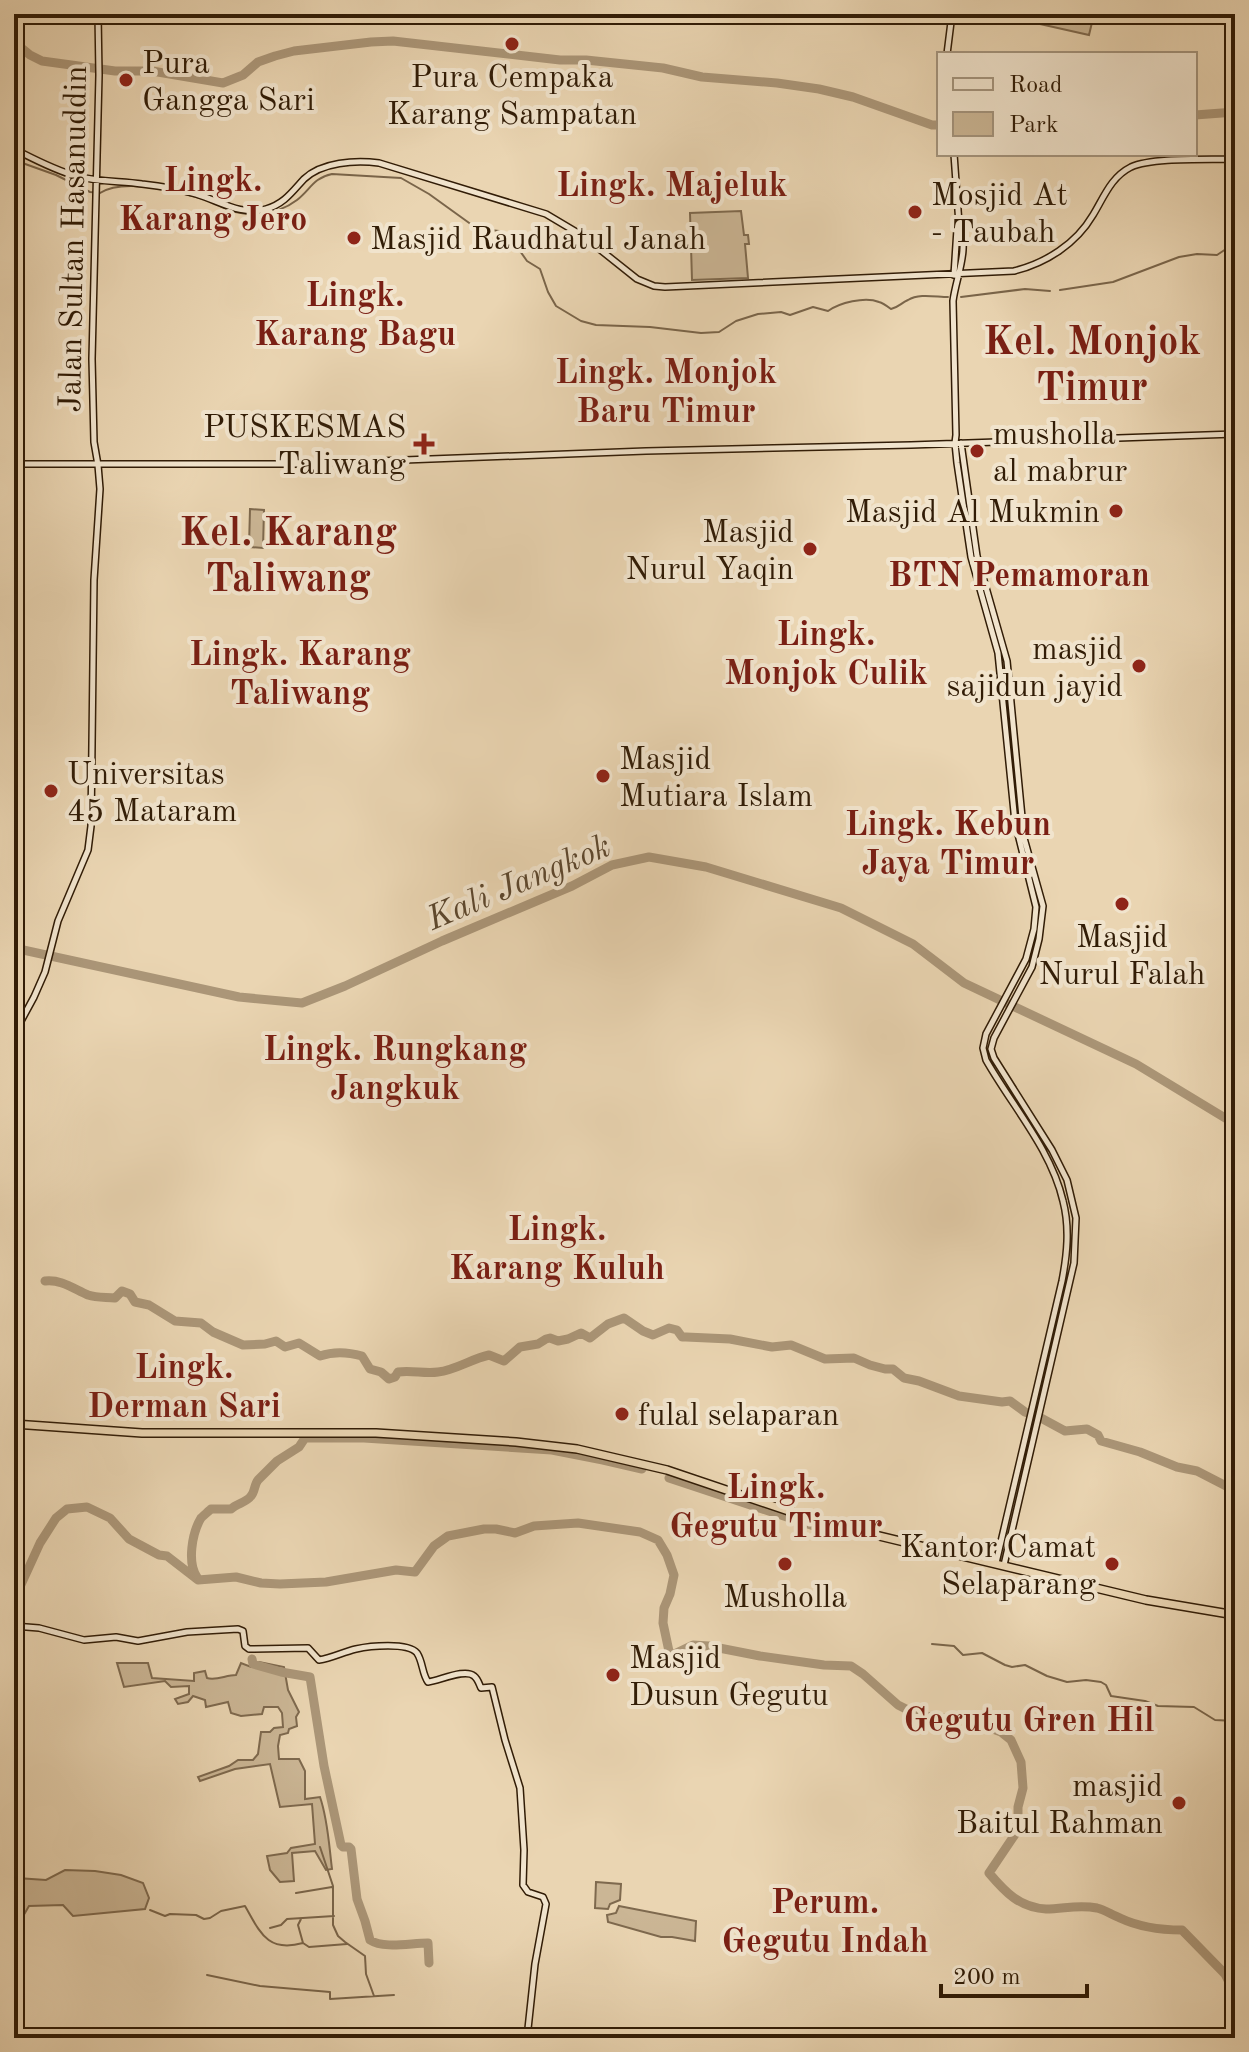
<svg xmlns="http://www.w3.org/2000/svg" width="1249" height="2052" font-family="'Old Standard TT',serif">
	<rect width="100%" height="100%" fill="#ead5b2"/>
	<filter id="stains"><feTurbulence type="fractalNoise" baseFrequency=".0025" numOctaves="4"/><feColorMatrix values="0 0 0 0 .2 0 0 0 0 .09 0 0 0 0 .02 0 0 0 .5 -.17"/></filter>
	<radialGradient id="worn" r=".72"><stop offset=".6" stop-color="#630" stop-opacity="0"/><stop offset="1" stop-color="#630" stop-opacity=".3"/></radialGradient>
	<!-- green -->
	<path fill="#cbb695" stroke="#7e694e" stroke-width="2" d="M 1033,14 L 1094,14 L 1089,35 L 1031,22 Z
		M 741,211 L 744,235 L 748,235 L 749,244 L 745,244 L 748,278 L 692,280 L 690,213 Z
		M 250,509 L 264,510 L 263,548 L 249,547 Z
		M 259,1662 L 284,1667 L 288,1690 L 299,1712 L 296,1717 L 297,1726 L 289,1729 L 288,1733 L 280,1735 L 278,1746 L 279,1759 L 299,1759 L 305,1771 L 305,1799 L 320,1797 C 328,1820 329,1846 332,1869 L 326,1870 L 315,1851 L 292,1853 L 294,1881 L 280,1882 L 270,1870 L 267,1856 L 287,1853 L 291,1848 L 315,1844 L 312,1804 L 280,1807 L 270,1764 L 235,1769 L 200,1781 L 198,1777 L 229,1766 L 238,1760 L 253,1760 L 258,1754 L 261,1732 L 270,1732 L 274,1728 L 283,1727 L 282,1713 L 278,1707 L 264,1707 L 262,1714 L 241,1716 L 231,1713 L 228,1702 L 206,1707 L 205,1700 L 193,1696 L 188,1702 L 178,1704 L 175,1699 L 189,1694 L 189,1686 L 171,1687 L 165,1681 L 124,1687 L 117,1663 L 148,1663 L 152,1678 L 194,1681 L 194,1673 L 205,1671 L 207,1678 C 216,1681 226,1675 236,1675 L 241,1663 L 251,1667 Z
		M 14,1837 L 17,1837 L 17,1878 L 46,1880 L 65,1870 L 95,1871 L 121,1875 L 143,1883 L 149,1898 L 145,1909 L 73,1916 L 63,1905 L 29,1906 L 22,1918 L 14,1918 Z
		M 596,1882 L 621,1884 L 620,1900 L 610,1904 L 608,1909 L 595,1908 Z
		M 619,1906 L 696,1921 L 695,1941 L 672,1937 L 661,1937 L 608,1922 L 607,1915 L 616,1913 Z"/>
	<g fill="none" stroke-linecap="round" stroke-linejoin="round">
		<!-- stream -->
		<path stroke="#7a654a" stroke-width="2" d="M 14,160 L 56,175 L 90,192 L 100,193 C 124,177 180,192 207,200
			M 220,206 C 243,219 276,216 297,200 C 311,189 313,178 332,174 L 401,178 L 429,194 L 472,225 L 482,229 L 499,231 L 516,240 L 520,251 L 527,261 L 540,269 L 548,292 L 556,306 L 581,321 L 596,325 L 650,327 L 701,333 L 719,332 L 736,321 L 758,314 L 781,312 L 790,315 L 813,307 L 828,311 C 839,303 865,296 879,302 C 883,303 887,306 891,309 C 899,307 901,303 908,300 C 919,293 936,297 948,297
			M 1060,290 L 1113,282 L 1179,257 L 1197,254 L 1217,255 L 1235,243
			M 961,297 L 1025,289 L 1050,291
			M 932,1644 L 954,1646 L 963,1655 L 982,1653 L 1005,1665 L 1012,1667 L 1025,1665 L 1047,1676 L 1067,1682 L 1086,1680 L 1101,1682 L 1106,1685 L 1111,1696 L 1145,1701 L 1158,1706 L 1194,1707 L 1215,1720 L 1235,1721
			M 320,1847 L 333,1886 L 333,1925 L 338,1936 L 345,1942 L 365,1956 L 366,1974 L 374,1996
			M 296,1893 L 332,1887
			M 150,1910 L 165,1916 L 170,1914 L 196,1915 L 204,1919 L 210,1918 L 221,1911 L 245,1906 C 260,1932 267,1953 303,1943
			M 301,1919 L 298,1925 L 303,1943 L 309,1947 L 347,1944
			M 270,1928 L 281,1925 L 287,1919 L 334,1916
			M 207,1975 L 260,1986 L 330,1992 L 330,1999 L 394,1995"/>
		<!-- river -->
		<path stroke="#ab9678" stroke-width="9" d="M 14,42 L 30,55 L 42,61 L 115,71 L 152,71 L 223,83 L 243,75 L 258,62 L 275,56 L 294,51 L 371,42 L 393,41 L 560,60 L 586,60 L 663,68 L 702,77 L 777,83 L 819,89 L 853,97 L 932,125 L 939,125
			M 1195,115 L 1235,112
			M 14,948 L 239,997 L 302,1003 L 345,986 L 442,941 L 572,886 L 612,865 L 649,857 L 706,867 L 841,908 L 913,944 L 964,983 L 1136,1064 L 1235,1124
			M 45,1281 C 61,1279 74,1289 88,1295 C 97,1298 106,1297 115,1298 L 122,1291 L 130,1294 L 135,1302 L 149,1305 L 175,1321 L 201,1323 L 213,1332 L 243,1345 L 265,1344 L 276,1341 L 285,1347 L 299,1343 L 320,1356 C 334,1351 348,1352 362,1356 L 370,1369 L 381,1372 L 389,1379 L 395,1377 L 398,1372 C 412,1370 425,1374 438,1372 C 456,1370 471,1359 489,1355 L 504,1361 L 520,1347 L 538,1344 L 546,1339 L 550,1338 L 558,1341 L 568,1339 L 581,1333 L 590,1338 L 608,1324 L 624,1318 L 643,1331 L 653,1335 L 669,1328 L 677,1330 L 682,1337 L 686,1337 L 730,1339 L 772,1347 L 791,1345 L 825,1359 L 854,1358 L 870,1365 L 885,1369 L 893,1369 L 904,1378 L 919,1381 L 959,1396 L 1002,1402 L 1010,1401 L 1025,1412 L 1041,1418 L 1065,1431 L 1087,1429 L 1098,1435 L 1101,1441 L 1140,1452 L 1177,1467 L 1197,1471 L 1228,1487 L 1235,1488
			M 669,1478 L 817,1527
			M 197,1577 C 187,1563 192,1533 201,1518 C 202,1517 210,1510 211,1509 L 231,1509 C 237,1503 246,1503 251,1496 C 255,1492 254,1485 258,1480 L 277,1461 L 299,1447 L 305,1438 L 364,1438 L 552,1450 L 603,1460 L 642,1469
			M 14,1600 L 40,1543 L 56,1518 L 67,1509 L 87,1507 L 110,1518 L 129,1539 L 159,1555 L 167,1556 L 198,1580 L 236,1577 L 261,1583 L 280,1584 L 326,1582 L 396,1570 L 415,1572 L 434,1546 L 448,1536 L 484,1529 L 496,1529 L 515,1533 L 534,1526 L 578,1523 L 640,1532 L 658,1540 L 667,1555 L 674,1575 L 670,1594 L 664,1608 L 663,1623 L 670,1656 L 693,1645 L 709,1646 L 760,1656 L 824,1665 L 851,1666 L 863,1674 L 898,1705 L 916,1714 L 936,1718 L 963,1718 L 1001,1732 L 1011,1740 L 1021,1762 L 1023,1788 L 1018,1807 L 1018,1830 L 989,1873 C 1005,1892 1020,1908 1046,1909 C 1064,1909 1078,1904 1097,1908 C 1105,1910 1112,1915 1120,1918 C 1139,1927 1161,1930 1182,1930 L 1225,1974 L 1235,1994
			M 252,1659 L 253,1664 L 281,1672 L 310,1677 L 324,1766 L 341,1845 L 343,1847 L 349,1847 L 351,1849 L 357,1899 L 365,1921 L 370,1940 C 384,1949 410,1943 428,1943 L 429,1963"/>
		<defs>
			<path id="secondary" d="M 947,54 L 952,14
				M 14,149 C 34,159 54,170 76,176 C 98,182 120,181 142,184 C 160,186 179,189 196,194 C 220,201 240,216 266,209 C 284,204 292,192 304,179 C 322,162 355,160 379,163 L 546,214 L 583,236 L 637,279 L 654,286 L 665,287 L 1014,271 C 1046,263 1076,244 1093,215 C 1104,197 1111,177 1131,167 C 1153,157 1209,160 1235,159
				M 954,154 L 959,224 C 970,249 956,277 953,301 L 956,435 L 955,443 L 957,463 L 971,557 L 998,653 L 1015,822 L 1036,907 L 1034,929 L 1026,959 L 986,1034 L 983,1048 L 986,1060 C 1012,1106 1051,1149 1063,1201 C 1070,1228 1067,1255 1062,1281 L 996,1563
				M 954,275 L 957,229 L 959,224
				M 961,443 L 977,556 L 1007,661 L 1024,838 L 1043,906 L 1039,939 L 1032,967 L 994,1038 L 991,1049 L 994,1058 L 1052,1150 L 1067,1180 L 1076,1218 L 1074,1263 L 1004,1565
				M 14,464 L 299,464 L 646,451 L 911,445 L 1235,434
				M 14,1034 L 34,997 L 45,972 L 58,921 L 88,850 L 91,826 L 94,580 L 100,489 L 98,465 L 94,442 L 92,359 L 99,75 L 98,14
				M 14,1626 L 39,1628 L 84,1640 L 116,1637 L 138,1641 L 187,1632 L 238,1629 L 243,1631 L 245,1646 L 249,1649 L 308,1648 L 319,1660 C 332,1658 343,1652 356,1649 C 369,1646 408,1642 417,1653 C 423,1662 422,1674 428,1682 C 439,1681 465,1668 474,1676 C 478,1679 479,1684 481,1688 L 492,1687 L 505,1740 L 520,1788 L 524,1850 L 523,1885 L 528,1892 L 543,1897 L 546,1904 L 535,1964 L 527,2038"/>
			<path id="highway" d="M 14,1424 L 142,1433 L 376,1433 L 516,1442 L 577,1449 L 667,1470 L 821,1522 L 1146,1600 L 1235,1615"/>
		</defs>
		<!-- secondary casing -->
		<use href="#secondary" stroke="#311c06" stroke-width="8"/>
		<!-- highway casing -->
		<use href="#highway" stroke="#311c06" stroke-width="10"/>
		<!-- secondary -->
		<use href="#secondary" stroke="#f1e4cd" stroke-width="5"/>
		<!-- highway -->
		<use href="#highway" stroke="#ead5b2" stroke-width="7"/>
	</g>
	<!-- markers -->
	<g fill="#8f2418" stroke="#f1e4cd" stroke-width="3">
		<circle cx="512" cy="44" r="8"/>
		<circle cx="126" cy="80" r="8"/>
		<circle cx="915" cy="212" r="8"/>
		<circle cx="354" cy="238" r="8"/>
		<path d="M420 432h8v8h8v8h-8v8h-8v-8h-8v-8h8z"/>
		<circle cx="977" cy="451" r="8"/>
		<circle cx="1116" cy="511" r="8"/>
		<circle cx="810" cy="549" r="8"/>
		<circle cx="1139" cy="666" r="8"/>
		<circle cx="603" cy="776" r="8"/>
		<circle cx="51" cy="791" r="8"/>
		<circle cx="1122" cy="904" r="8"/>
		<circle cx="622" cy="1414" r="8"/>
		<circle cx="785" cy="1564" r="8"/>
		<circle cx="1112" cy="1564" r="8"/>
		<circle cx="613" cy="1675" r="8"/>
		<circle cx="1179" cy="1803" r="8"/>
	</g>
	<g text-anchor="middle" stroke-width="8" stroke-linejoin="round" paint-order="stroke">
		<!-- poi labels -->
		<g font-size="32" fill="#311c06" stroke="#f1e4cd" text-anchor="start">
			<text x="142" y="73">Pura<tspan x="142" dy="37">Gangga Sari</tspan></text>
			<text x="512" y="87" text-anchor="middle">Pura Cempaka<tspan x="512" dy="37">Karang Sampatan</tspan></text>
			<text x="931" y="205">Mosjid At<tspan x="931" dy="37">- Taubah</tspan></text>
			<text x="370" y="249">Masjid Raudhatul Janah</text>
			<text x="406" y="437" text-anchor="end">PUSKESMAS<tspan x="406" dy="37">Taliwang</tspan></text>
			<text x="993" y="444">musholla<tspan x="993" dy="37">al mabrur</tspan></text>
			<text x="1100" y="522" text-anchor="end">Masjid Al Mukmin</text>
			<text x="794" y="542" text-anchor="end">Masjid<tspan x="794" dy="37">Nurul Yaqin</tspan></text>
			<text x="1123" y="659" text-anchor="end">masjid<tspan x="1123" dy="37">sajidun jayid</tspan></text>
			<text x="619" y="769">Masjid<tspan x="619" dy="37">Mutiara Islam</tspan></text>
			<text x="67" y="784">Universitas<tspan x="67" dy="37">45 Mataram</tspan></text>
			<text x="1122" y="947" text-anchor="middle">Masjid<tspan x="1122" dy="37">Nurul Falah</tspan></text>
			<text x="638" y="1425">fulal selaparan</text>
			<text x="1096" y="1557" text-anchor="end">Kantor Camat<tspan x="1096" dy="37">Selaparang</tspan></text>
			<text x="785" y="1607" text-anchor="middle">Musholla</text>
			<text x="629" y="1668">Masjid<tspan x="629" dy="37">Dusun Gegutu</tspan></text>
			<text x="1163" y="1796" text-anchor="end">masjid<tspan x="1163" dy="37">Baitul Rahman</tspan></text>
		</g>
		<!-- street labels -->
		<g font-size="32" fill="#311c06" stroke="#f1e4cd">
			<text transform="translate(72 239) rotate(-89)" y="11">Jalan Sultan Hasanuddin</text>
		</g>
		<!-- neighbourhood labels -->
		<g font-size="34" font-weight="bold" fill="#7a1f14" stroke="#f1e4cd">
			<text x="213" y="191">Lingk.<tspan x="213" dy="39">Karang Jero</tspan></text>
			<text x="672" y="196">Lingk. Majeluk</text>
			<text x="355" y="306">Lingk.<tspan x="355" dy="39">Karang Bagu</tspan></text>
			<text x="666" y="383">Lingk. Monjok<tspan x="666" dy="39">Baru Timur</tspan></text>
			<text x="1019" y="586">BTN Pemamoran</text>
			<text x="826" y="645">Lingk.<tspan x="826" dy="39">Monjok Culik</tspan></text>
			<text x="300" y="665">Lingk. Karang<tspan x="300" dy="39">Taliwang</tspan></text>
			<text x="948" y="835">Lingk. Kebun<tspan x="948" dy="39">Jaya Timur</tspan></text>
			<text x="395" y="1060">Lingk. Rungkang<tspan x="395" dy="39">Jangkuk</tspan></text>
			<text x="557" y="1240">Lingk.<tspan x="557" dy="39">Karang Kuluh</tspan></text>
			<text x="184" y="1378">Lingk.<tspan x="184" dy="39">Derman Sari</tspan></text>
			<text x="776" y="1498">Lingk.<tspan x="776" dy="39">Gegutu Timur</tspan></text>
			<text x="1029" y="1731">Gegutu Gren Hil</text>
			<text x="825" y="1913">Perum.<tspan x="825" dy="39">Gegutu Indah</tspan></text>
		</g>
		<!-- water labels -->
		<g font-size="34" font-style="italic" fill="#5c472e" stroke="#f1e4cd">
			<text transform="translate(518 881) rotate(-23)" y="12">Kali Jangkok</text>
		</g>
		<!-- district labels -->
		<g font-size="40" font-weight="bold" fill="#7a1f14" stroke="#f1e4cd">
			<text x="1092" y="354">Kel. Monjok<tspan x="1092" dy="46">Timur</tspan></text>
			<text x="288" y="545">Kel. Karang<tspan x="288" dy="46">Taliwang</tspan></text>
		</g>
	</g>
	<!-- margin -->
	<rect width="1249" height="2052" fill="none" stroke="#ead5b2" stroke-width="48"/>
	<rect x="16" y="16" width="1217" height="2020" fill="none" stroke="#311c06" stroke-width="4"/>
	<rect x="24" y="24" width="1201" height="2004" fill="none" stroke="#311c06" stroke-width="2"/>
	<!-- legend -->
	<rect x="937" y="52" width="260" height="104" fill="#f1e4cd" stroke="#a4947d" stroke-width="2"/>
	<rect x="953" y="78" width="40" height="12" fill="#f1e4cd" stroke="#a4947d" stroke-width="2"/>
	<text x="1009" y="92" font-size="24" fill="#311c06">Road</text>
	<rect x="953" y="112" width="40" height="24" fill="#cbb695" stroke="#a4947d" stroke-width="2"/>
	<text x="1009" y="132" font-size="24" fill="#311c06">Park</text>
	<!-- scale -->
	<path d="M941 1984v12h146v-12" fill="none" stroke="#311c06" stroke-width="4"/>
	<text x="953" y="1984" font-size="24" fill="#311c06" stroke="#f1e4cd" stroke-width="6" paint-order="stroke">200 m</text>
	<rect width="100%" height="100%" filter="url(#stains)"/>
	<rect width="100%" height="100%" fill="url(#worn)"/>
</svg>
